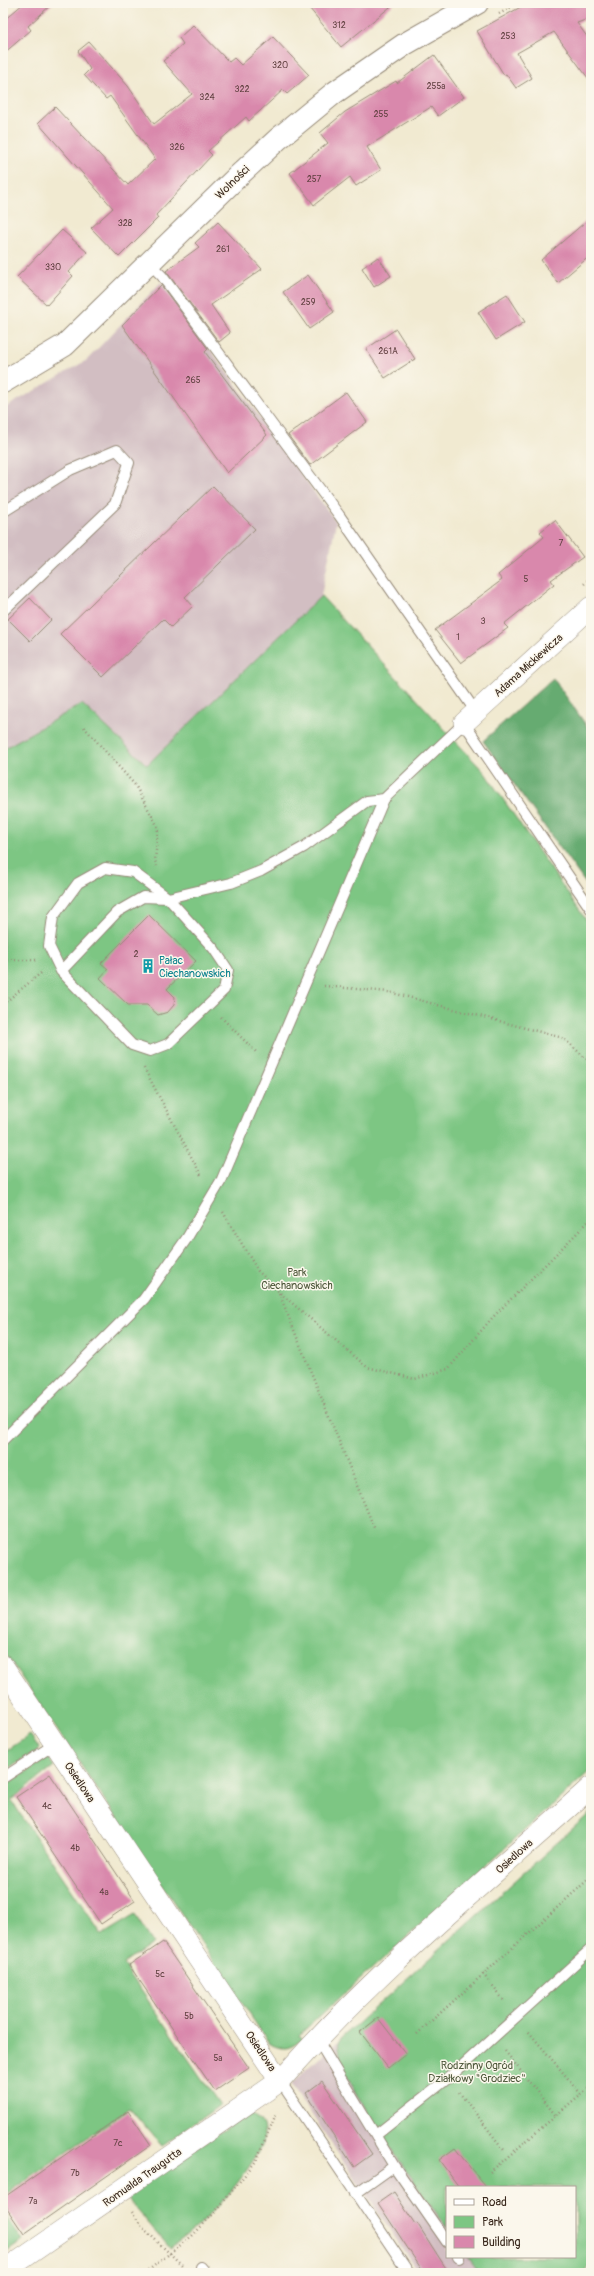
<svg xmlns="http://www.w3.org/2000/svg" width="594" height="2276" font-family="Pangolin,sans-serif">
	<rect width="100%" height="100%" fill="#fbf7ec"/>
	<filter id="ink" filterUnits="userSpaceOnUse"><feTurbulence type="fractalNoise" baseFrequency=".025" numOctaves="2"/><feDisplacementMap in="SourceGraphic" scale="8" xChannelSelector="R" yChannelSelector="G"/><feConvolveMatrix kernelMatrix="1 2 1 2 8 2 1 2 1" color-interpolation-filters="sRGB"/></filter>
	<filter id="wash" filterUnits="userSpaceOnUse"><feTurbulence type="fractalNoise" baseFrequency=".012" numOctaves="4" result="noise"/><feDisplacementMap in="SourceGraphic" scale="16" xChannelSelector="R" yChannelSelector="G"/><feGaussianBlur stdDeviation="0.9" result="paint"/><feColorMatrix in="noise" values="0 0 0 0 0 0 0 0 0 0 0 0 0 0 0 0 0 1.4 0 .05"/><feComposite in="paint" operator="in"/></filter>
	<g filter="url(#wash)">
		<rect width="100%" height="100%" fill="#f1ead1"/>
		<!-- industrial -->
		<path fill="#d2bec2" d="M 161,282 L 336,522 L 321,596 L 147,765 L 82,704 L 3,749 L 3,409 L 87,360 Z
			M 338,2041 L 342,2067 L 373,2123 L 447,2228 L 447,2257 L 467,2257 L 479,2273 L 419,2273 L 291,2084 Z"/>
		<!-- green -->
		<path fill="#7dc683" stroke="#5c7850" d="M 321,596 L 485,773 L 591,927 L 591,1770 L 299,2035 L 302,2040 C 288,2049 285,2051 269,2043 L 3,1650 L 3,749 L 82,704 L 147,765 Z
			M 30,1735 L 40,1749 L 3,1772 L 3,1753 Z
			M 48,1758 L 54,1766 L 11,1800 L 102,1935 L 135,1915 L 153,1943 L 123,1964 L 220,2105 L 162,2146 L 130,2108 L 3,2196 L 3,1787 Z
			M 591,1812 L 591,2264 L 585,2273 L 479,2273 L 467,2257 L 575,2257 L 575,2187 L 447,2187 L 447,2228 L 373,2123 L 342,2067 L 338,2041 Z
			M 250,2113 C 257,2118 264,2123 264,2132 C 266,2153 219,2207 203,2222 C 193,2231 181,2240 170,2248 L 131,2203 L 128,2198 L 131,2190 Z
			M 3,2211 L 23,2241 L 3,2254 Z"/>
		<!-- forest -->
		<path fill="#66ab71" stroke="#506a48" d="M 553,678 L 591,732 L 591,891 L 483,741 Z"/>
		<g id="blocks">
			<!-- building -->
			<path fill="#d988ac" d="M 24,3 L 53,3 L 28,26 L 31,30 L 3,54 L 3,21 Z
				M 305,3 L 395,3 L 341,47 Z
				M 528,3 L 591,3 L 591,18 L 577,23 L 591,42 L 591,82 L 554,32 L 517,53 L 532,78 L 516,88 L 506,74 L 504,75 L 477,31 Z
				M 193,25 L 229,62 L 234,58 L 241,65 L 273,37 L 309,75 L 287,94 L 283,90 L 249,121 L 246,117 L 208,151 L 212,155 L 156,215 L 158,218 L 119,257 L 91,228 L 113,208 L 38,123 L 55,107 L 128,185 L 155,159 L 110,96 L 106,99 L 84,75 L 90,69 L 78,51 L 89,42 L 128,86 L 154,124 L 192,94 L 163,61 L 183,44 L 179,38 Z
				M 434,55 L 464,97 L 438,116 L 431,107 L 367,147 L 381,170 L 356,186 L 350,177 L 314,205 L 290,173 L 328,143 L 320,133 L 345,112 L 396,81 L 397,83 Z
				M 591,217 L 591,255 L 558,283 L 541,260 Z
				M 218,222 L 262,269 L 211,305 L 230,333 L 219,342 L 166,271 L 199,247 L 195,243 Z
				M 62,230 L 87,252 L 69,272 L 73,276 L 47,305 L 17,277 Z
				M 378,257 L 391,276 L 374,287 L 362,268 Z
				M 308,275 L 334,312 L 309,329 L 283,292 Z
				M 161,285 L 208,349 L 205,352 L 267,435 L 227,473 L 122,325 Z
				M 507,294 L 525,322 L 496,340 L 478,312 Z
				M 396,329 L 415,359 L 385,378 L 366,349 Z
				M 346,392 L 367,422 L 310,465 L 288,435 Z
				M 213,486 L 255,529 L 185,597 L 193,606 L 171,627 L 163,619 L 103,677 L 60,634 Z
				M 555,520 L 583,557 L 551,580 L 554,584 L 504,624 L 508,628 L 461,663 L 435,630 L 502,580 L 498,575 L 544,537 L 540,532 Z
				M 30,598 L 51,620 L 30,641 L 8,619 Z
				M 149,915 L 196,961 L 167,989 L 175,997 L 174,1005 L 168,1012 L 158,1015 L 147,1005 L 128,1005 L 100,978 L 108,969 L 101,963 Z
				M 50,1774 L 135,1901 L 101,1924 L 16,1797 Z
				M 163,1942 L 249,2068 L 215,2091 L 129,1965 Z
				M 378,2018 L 406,2054 L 388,2068 L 360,2032 Z
				M 322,2081 L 372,2154 L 354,2167 L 306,2093 Z
				M 128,2111 L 151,2145 L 24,2234 L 3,2203 L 3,2198 Z
				M 455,2148 L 472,2170 L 486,2187 L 459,2187 L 439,2160 Z
				M 394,2192 L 415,2224 L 417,2223 L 449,2273 L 424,2273 L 378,2203 Z"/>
		</g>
	</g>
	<g filter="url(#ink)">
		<use href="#blocks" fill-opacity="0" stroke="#968a78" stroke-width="1"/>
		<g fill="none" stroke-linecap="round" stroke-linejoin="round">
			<defs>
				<path id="service" d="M 149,263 L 162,276 L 339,515 L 476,712
					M 3,512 L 70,470 L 117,450 L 129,463 L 115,504 L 3,611
					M 61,971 L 117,912 L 143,897 L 168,898 L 214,949 L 228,970 L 224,990 L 168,1044 L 150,1051 L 132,1045 L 61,971 L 49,946 L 53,917 L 78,883 L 105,868 L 133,872 L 168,898 L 231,883 L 261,871 L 304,847 L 367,801 L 384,799 L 464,723 L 591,909
					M 3,1440 L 144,1299 L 187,1238 L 222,1179 L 384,799
					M 3,1778 L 55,1744
					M 317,2039 L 394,2166 L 447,2242
					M 280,2081 L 409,2273
					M 376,2135 L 452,2075 L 591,1949
					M 355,2194 L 394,2166
					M 458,2257 L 459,2258
					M 201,2267 L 206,2273"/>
				<path id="minor" d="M 464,723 L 591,607
					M 3,1666 L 280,2081
					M 3,2272 L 280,2081 C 373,1973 486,1882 591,1787"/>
				<path id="tertiary" d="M 3,382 L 65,345 L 237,177 L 278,139 L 334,93 L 405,44 L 477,3"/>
			</defs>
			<!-- service casing -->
			<use href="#service" stroke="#968a78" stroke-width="12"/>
			<!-- minor casing -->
			<use href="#minor" stroke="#968a78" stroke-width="22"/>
			<!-- tertiary casing -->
			<use href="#tertiary" stroke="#968a78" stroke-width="24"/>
			<!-- path -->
			<path stroke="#968a78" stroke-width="2.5" stroke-dasharray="1 3" stroke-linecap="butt" d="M 499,14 L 519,3
				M 584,584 L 591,577
				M 84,727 L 135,785 L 158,827 L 155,861 L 157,866
				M 3,960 L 36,960
				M 324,986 L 389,992 L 563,1038 L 591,1063
				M 3,1004 L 41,973
				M 221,1017 L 257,1053
				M 144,1068 L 202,1177
				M 223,1212 L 258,1271 L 279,1292 L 367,1367 L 415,1379 L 448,1369 L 493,1317 L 591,1219
				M 279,1293 L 375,1530
				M 483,1974 L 505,2002
				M 417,2034 L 591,1877
				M 505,2051 L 556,2116
				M 459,2092 L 504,2150
				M 581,2094 L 591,2086
				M 490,2172 L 581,2094 L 528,2031
				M 132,2212 L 143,2228 L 183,2266
				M 145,2273 L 192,2236 L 216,2211 L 256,2161 L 276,2114"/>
			<!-- service -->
			<use href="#service" stroke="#fff" stroke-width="10"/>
			<!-- minor -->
			<use href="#minor" stroke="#fff" stroke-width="21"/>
			<!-- tertiary -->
			<use href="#tertiary" stroke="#fff" stroke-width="22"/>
		</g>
	</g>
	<!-- icons -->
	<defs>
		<symbol id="building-bare" viewBox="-9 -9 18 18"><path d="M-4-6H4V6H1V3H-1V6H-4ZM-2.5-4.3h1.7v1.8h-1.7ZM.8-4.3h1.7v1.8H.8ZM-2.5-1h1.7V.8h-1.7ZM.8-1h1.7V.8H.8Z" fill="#0f9aa8" stroke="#fbf7ec" stroke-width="2.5" paint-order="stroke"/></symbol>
	</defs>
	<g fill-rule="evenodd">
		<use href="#building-bare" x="138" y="956" width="20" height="20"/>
	</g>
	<g text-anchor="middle" stroke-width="3" stroke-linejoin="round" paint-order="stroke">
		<!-- number labels -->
		<g font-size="9" fill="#624242">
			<text x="339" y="28">312</text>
			<text x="508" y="39">253</text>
			<text x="280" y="68">320</text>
			<text x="436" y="89">255a</text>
			<text x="242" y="92">322</text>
			<text x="207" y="100">324</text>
			<text x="381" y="117">255</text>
			<text x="177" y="150">326</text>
			<text x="314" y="182">257</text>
			<text x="125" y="226">328</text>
			<text x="223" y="252">261</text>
			<text x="53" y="270">330</text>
			<text x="308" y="305">259</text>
			<text x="388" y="354">261A</text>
			<text x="193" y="383">265</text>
			<text x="561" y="546">7</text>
			<text x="526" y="582">5</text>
			<text x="483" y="624">3</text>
			<text x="458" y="640">1</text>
			<text x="136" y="957">2</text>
			<text x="47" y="1809">4c</text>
			<text x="75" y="1851">4b</text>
			<text x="104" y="1895">4a</text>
			<text x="160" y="1977">5c</text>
			<text x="189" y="2019">5b</text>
			<text x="218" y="2061">5a</text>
			<text x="118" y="2146">7c</text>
			<text x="75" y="2176">7b</text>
			<text x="33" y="2204">7a</text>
		</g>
		<!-- street labels -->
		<g font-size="11" fill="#3b2a1e" stroke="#fbf7ec">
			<text transform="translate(232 182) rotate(-44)" y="4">Wolności</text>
			<text transform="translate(528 665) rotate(-42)" y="4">Adama Mickiewicza</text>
			<text transform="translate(80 1782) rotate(56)" y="4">Osiedlowa</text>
			<text transform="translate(514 1856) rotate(-42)" y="4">Osiedlowa</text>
			<text transform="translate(261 2051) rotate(56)" y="4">Osiedlowa</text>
			<text transform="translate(142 2177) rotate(-35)" y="4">Romualda Traugutta</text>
		</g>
		<!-- culture labels -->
		<g font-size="11" fill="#0d838f" stroke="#fbf7ec" text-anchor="start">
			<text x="159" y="964">Pałac<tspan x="159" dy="13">Ciechanowskich</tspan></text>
		</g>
		<!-- park labels -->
		<g font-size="11" fill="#4f593c" stroke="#fbf7ec">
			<text x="297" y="1276">Park<tspan x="297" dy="13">Ciechanowskich</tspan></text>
			<text x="477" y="2069">Rodzinny Ogród<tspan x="477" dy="13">Działkowy "Grodziec"</tspan></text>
		</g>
	</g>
	<!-- margin -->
	<rect width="594" height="2276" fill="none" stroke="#fbf7ec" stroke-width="16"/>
	<!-- legend -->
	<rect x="446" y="2186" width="130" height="72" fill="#fbf7ec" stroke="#aea59a"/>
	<rect x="454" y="2199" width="20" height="6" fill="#ffffff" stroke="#aea59a"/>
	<text x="482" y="2206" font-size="12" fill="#3b2a1e">Road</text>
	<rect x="454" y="2216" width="20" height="12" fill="#7dc683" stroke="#aea59a"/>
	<text x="482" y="2226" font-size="12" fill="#3b2a1e">Park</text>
	<rect x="454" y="2236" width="20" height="12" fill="#d988ac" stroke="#aea59a"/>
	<text x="482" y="2246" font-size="12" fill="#3b2a1e">Building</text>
</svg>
